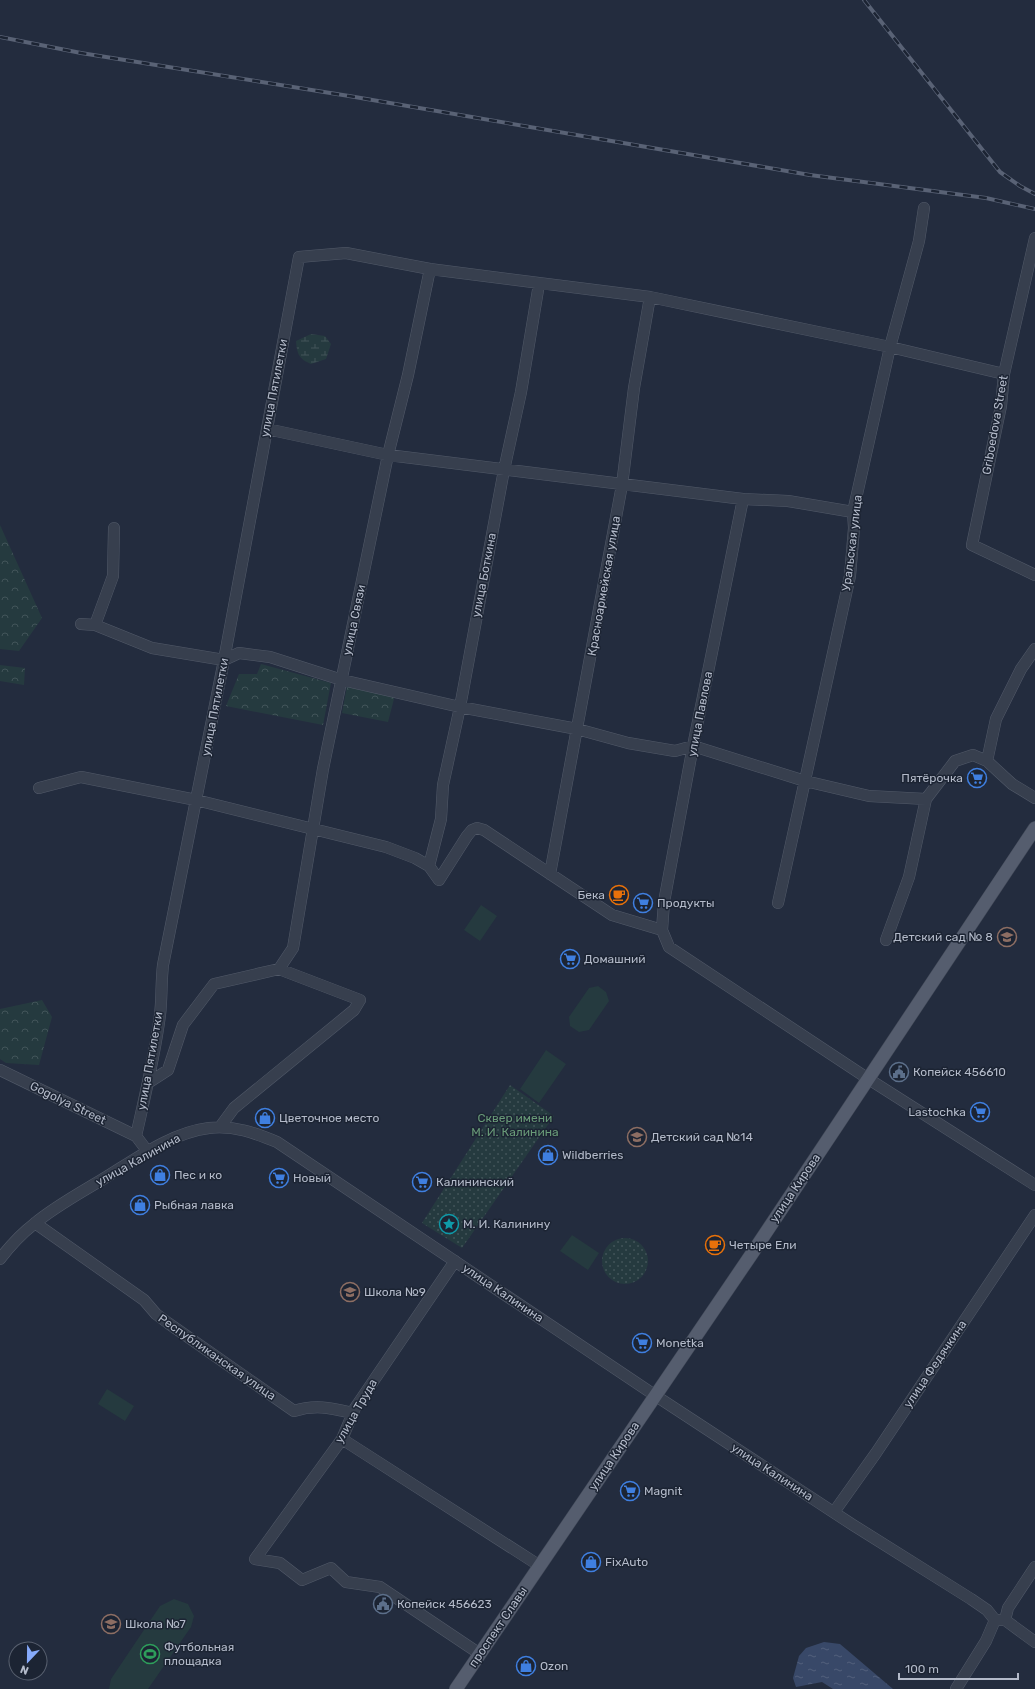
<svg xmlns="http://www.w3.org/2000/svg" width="1035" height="1689" font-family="Rubik,sans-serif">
	<defs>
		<pattern id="forest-crowns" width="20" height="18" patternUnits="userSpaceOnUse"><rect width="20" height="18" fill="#253a3f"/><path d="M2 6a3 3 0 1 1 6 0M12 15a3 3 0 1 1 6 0" fill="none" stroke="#425459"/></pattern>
		<pattern id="wetland-marsh" width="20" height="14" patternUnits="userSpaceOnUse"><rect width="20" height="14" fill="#253a3f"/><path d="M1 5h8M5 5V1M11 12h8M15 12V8" fill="none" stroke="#425459"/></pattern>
		<pattern id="park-dots" width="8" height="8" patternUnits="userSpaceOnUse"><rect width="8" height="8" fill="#253a3f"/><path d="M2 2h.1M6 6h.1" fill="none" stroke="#425459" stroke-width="1.8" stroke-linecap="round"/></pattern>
		<pattern id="water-ripples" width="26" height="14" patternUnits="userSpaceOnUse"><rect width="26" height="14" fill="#384868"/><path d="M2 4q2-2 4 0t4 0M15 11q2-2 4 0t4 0" fill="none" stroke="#52607c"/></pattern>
	</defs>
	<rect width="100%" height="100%" fill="#232c3e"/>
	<!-- grass -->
	<path fill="#253a3f" d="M 481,905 L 497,916 L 480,941 L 464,930 Z
		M 598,986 L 606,992 L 609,1001 L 589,1030 L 579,1032 L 570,1026 L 569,1017 L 589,988 Z
		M 546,1050 L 566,1064 L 539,1103 L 520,1089 Z
		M 572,1235 L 599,1253 L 588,1270 L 560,1251 Z
		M 107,1389 L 134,1406 L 125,1421 L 98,1404 Z
		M 174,1599 L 188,1604 L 194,1616 L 191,1627 L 148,1689 L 109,1689 L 111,1679 L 160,1606 Z"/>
	<!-- forest -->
	<path fill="url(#forest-crowns)" d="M 0,525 L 42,618 L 19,651 L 0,649 Z
		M 261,664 L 331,683 L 323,725 L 226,706 L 239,674 L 257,674 Z
		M 0,665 L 25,668 L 24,685 L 0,681 Z
		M 347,686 L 395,695 L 388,722 L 342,713 Z
		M 42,1000 L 52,1017 L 39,1065 L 6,1063 L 0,1059 L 0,1009 Z"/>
	<!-- wetland -->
	<path fill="url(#wetland-marsh)" d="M 311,334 L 325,336 L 331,344 L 326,359 L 311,364 C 299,359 297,354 296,341 Z"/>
	<!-- park -->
	<path fill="url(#park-dots)" d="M 510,1085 L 554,1116 L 462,1248 L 422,1223 Z
		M602 1261a23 23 0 1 1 46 0a23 23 0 1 1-46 0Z"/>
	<!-- water -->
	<path fill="url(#water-ripples)" d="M 824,1642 L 840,1644 L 893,1689 L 833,1689 L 822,1682 L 796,1687 L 793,1678 L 799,1656 L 806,1648 Z"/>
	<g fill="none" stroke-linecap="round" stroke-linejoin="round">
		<defs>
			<path id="minor" d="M 1035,238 L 1004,374 L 1001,406 L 972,545 L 1035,575
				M 267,429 L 388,455 L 743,499 L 788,501 L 853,512
				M 81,624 L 95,625 L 152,648 L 224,660 L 239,653 L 270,657 L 342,680 L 460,707 L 577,729 L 628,743 L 675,751 L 693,746 L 805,781 L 869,796 L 926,799 L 955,761 L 973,755 L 987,761 L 1012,784 L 1035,798
				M 95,625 L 113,576 L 114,528
				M 987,761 L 996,719 L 1021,669 L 1035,649
				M 39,788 L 81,777 L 196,800 L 386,847 L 415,858 L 429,866 L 439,880 L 467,836 L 472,830 L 477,828 L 484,830 L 612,915 L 662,930 L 669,947 L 867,1078 L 1035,1185
				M 429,866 L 441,819 L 443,785 L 460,707 L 504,470 L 521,392 L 539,284
				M 550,874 L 622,485 L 634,388 L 650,297
				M 778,903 L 850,576 L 854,528 L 853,512 L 890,347 L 919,241 L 924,208
				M 662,930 L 664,902 L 693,746 L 743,499
				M 886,940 L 909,877 L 926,799
				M 279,969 L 293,948 L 323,769 L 388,455 L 408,375 L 430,269
				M 0,1070 L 136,1136
				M 148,1083 L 168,1070 L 183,1025 L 214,984 L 279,969 L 360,1000 L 354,1010 L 234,1108 L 220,1127
				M 148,1152 L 136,1136 C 145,1096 155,1055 160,1015 C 162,999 161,982 163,965 L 224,660 L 299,257 L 346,253 L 430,269 L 650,297 L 890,347 L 1004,374
				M 35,1223 L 144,1300 L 156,1314 L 168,1323 L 294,1411 C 316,1404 331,1408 353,1413
				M 0,1259 C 10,1246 21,1234 34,1224 C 54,1207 80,1193 103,1179 C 136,1159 170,1133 209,1128 C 234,1125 255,1133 277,1142 L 656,1396 L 853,1525 L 971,1599 L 987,1610 L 995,1620
				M 455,1261 L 355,1408 L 342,1439 L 255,1559 L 280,1563 L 302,1580 L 331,1568 L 346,1582 L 380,1587 L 480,1654
				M 342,1439 L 540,1566
				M 834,1512 L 876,1453 L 1035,1215
				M 998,1620 L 1005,1620 L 1035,1642
				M 1005,1620 L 1008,1608 L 1035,1567
				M 956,1689 L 986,1641 L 995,1620"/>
			<path id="major" d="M 456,1689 L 751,1255 L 1035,828"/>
		</defs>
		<!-- minor casing -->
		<use href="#minor" stroke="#525a69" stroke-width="12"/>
		<!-- major casing -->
		<use href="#major" stroke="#404857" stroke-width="14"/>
		<!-- minor -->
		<use href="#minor" stroke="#373f4e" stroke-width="11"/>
		<!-- major -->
		<use href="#major" stroke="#555d6e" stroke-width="13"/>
		<defs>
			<path id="rail" d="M 864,0 L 1000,172 L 1020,186 L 1035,194
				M 0,37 L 81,53 L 349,96 L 810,175 L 986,198 L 1035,209"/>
		</defs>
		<!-- rail casing -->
		<use href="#rail" stroke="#596275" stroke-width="4"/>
		<!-- rail -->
		<use href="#rail" stroke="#1c2433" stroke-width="2.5" stroke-dasharray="8" stroke-linecap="butt"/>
	</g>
	<!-- icons -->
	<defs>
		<symbol id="supermarket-ring" viewBox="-11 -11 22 22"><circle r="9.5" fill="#1c2433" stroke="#3f7fe0" stroke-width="1.5"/><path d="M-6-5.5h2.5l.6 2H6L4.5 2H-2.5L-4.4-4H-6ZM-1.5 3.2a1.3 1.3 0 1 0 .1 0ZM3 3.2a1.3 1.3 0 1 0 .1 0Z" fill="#3f7fe0"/></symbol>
		<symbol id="cafe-ring" viewBox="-11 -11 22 22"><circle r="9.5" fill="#1c2433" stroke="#e8710a" stroke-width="1.5"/><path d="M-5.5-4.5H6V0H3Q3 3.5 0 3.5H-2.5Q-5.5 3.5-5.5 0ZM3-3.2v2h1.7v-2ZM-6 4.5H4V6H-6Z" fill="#e8710a"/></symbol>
		<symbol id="school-ring" viewBox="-11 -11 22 22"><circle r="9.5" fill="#1c2433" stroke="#8d6e63" stroke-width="1.5"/><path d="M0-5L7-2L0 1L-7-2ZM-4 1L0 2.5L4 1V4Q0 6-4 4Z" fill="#8d6e63"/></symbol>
		<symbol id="civic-ring" viewBox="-11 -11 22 22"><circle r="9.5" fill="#1c2433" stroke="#5c6f8a" stroke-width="1.5"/><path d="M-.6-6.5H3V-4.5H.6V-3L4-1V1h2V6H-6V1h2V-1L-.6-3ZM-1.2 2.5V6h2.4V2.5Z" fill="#5c6f8a"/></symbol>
		<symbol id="shop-ring" viewBox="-11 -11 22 22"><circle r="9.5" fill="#1c2433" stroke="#3f7fe0" stroke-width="1.5"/><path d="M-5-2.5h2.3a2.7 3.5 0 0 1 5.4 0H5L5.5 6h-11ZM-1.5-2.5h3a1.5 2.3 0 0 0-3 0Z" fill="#3f7fe0"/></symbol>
		<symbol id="sight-ring" viewBox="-11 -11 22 22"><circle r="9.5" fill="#1c2433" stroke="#0f9aa8" stroke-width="1.5"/><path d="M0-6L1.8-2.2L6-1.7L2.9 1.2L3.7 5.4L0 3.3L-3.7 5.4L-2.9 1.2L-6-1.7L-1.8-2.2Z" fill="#0f9aa8"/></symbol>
		<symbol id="stadium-ring" viewBox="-11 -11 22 22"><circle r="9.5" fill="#1c2433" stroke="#2e9e5b" stroke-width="1.5"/><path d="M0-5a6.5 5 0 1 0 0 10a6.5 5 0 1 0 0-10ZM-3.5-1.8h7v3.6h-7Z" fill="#2e9e5b"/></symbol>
	</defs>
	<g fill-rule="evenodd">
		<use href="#supermarket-ring" x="966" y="767" width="22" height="22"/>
		<use href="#cafe-ring" x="608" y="884" width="22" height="22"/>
		<use href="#supermarket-ring" x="632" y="892" width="22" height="22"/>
		<use href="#school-ring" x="996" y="926" width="22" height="22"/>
		<use href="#supermarket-ring" x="559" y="948" width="22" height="22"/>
		<use href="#civic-ring" x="888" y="1061" width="22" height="22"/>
		<use href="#supermarket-ring" x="969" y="1101" width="22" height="22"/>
		<use href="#shop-ring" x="254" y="1107" width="22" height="22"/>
		<use href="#school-ring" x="626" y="1126" width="22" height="22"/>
		<use href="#shop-ring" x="537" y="1144" width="22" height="22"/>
		<use href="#shop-ring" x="149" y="1164" width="22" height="22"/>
		<use href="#supermarket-ring" x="268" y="1167" width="22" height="22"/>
		<use href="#supermarket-ring" x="411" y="1171" width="22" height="22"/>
		<use href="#shop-ring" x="129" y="1194" width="22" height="22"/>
		<use href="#sight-ring" x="438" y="1213" width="22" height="22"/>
		<use href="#cafe-ring" x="704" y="1234" width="22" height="22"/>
		<use href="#school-ring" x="339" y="1281" width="22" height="22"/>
		<use href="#supermarket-ring" x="631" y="1332" width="22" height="22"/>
		<use href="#supermarket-ring" x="619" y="1480" width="22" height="22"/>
		<use href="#shop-ring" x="580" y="1551" width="22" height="22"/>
		<use href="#civic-ring" x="372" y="1593" width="22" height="22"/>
		<use href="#school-ring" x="100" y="1613" width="22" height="22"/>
		<use href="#stadium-ring" x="139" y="1643" width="22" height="22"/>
		<use href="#shop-ring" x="515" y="1655" width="22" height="22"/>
	</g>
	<g text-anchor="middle" stroke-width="3" stroke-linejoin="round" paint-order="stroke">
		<!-- street labels -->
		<g font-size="12" fill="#b3bac9" stroke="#1c2433">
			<text transform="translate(274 388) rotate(-79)" y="4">улица Пятилетки</text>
			<text transform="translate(995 425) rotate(-80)" y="4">Griboedova Street</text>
			<text transform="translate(852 543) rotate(-83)" y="4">Уральская улица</text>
			<text transform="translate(484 575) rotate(-79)" y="4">улица Боткина</text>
			<text transform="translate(604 586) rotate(-80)" y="4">Красноармейская улица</text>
			<text transform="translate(354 620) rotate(-78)" y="4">улица Связи</text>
			<text transform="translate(215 707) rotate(-79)" y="4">улица Пятилетки</text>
			<text transform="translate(700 714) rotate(-79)" y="4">улица Павлова</text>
			<text transform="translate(150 1061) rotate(-80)" y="4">улица Пятилетки</text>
			<text transform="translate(68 1103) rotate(26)" y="4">Gogolya Street</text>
			<text transform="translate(138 1160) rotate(-29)" y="4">улица Калинина</text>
			<text transform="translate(795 1188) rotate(-56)" y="4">улица Кирова</text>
			<text transform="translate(503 1293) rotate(34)" y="4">улица Калинина</text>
			<text transform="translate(217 1357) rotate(35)" y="4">Республиканская улица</text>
			<text transform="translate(935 1364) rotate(-56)" y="4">улица Федячкина</text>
			<text transform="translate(356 1411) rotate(-60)" y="4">улица Труда</text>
			<text transform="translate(614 1456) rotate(-56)" y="4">улица Кирова</text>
			<text transform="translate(772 1472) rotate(33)" y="4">улица Калинина</text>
			<text transform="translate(498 1627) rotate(-56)" y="4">проспект Славы</text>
		</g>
		<!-- poi labels -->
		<g font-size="12" fill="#b3bac9" stroke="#1c2433" text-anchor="start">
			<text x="963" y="782" text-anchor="end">Пятёрочка</text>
			<text x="605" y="899" text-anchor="end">Бека</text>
			<text x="657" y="907">Продукты</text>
			<text x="993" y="941" text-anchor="end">Детский сад № 8</text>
			<text x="584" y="963">Домашний</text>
			<text x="913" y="1076">Копейск 456610</text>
			<text x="966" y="1116" text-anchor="end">Lastochka</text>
			<text x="279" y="1122">Цветочное место</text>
			<text x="651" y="1141">Детский сад №14</text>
			<text x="562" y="1159">Wildberries</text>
			<text x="174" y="1179">Пес и ко</text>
			<text x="293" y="1182">Новый</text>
			<text x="436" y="1186">Калининский</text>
			<text x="154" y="1209">Рыбная лавка</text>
			<text x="463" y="1228">М. И. Калинину</text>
			<text x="729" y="1249">Четыре Ели</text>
			<text x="364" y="1296">Школа №9</text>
			<text x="656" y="1347">Monetka</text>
			<text x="644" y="1495">Magnit</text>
			<text x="605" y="1566">FixAuto</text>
			<text x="397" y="1608">Копейск 456623</text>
			<text x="125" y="1628">Школа №7</text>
			<text x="164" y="1651">Футбольная<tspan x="164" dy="14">площадка</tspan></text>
			<text x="540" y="1670">Ozon</text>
		</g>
		<!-- park labels -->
		<g font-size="12" fill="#699b78" stroke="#1c2433">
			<text x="515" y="1122">Сквер имени<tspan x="515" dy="14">М. И. Калинина</tspan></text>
		</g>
	</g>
	<!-- north arrow -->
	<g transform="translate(28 1661) rotate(202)"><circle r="19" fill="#1c2433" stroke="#58606f"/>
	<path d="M0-3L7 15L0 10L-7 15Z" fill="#86aafb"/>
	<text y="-6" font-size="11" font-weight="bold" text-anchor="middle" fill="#b3bac9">N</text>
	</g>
	<!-- scale -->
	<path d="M899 1673v6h119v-6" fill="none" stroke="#b3bac9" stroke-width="2"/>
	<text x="905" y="1673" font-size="12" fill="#b3bac9" stroke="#1c2433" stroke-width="3" paint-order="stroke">100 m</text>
</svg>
